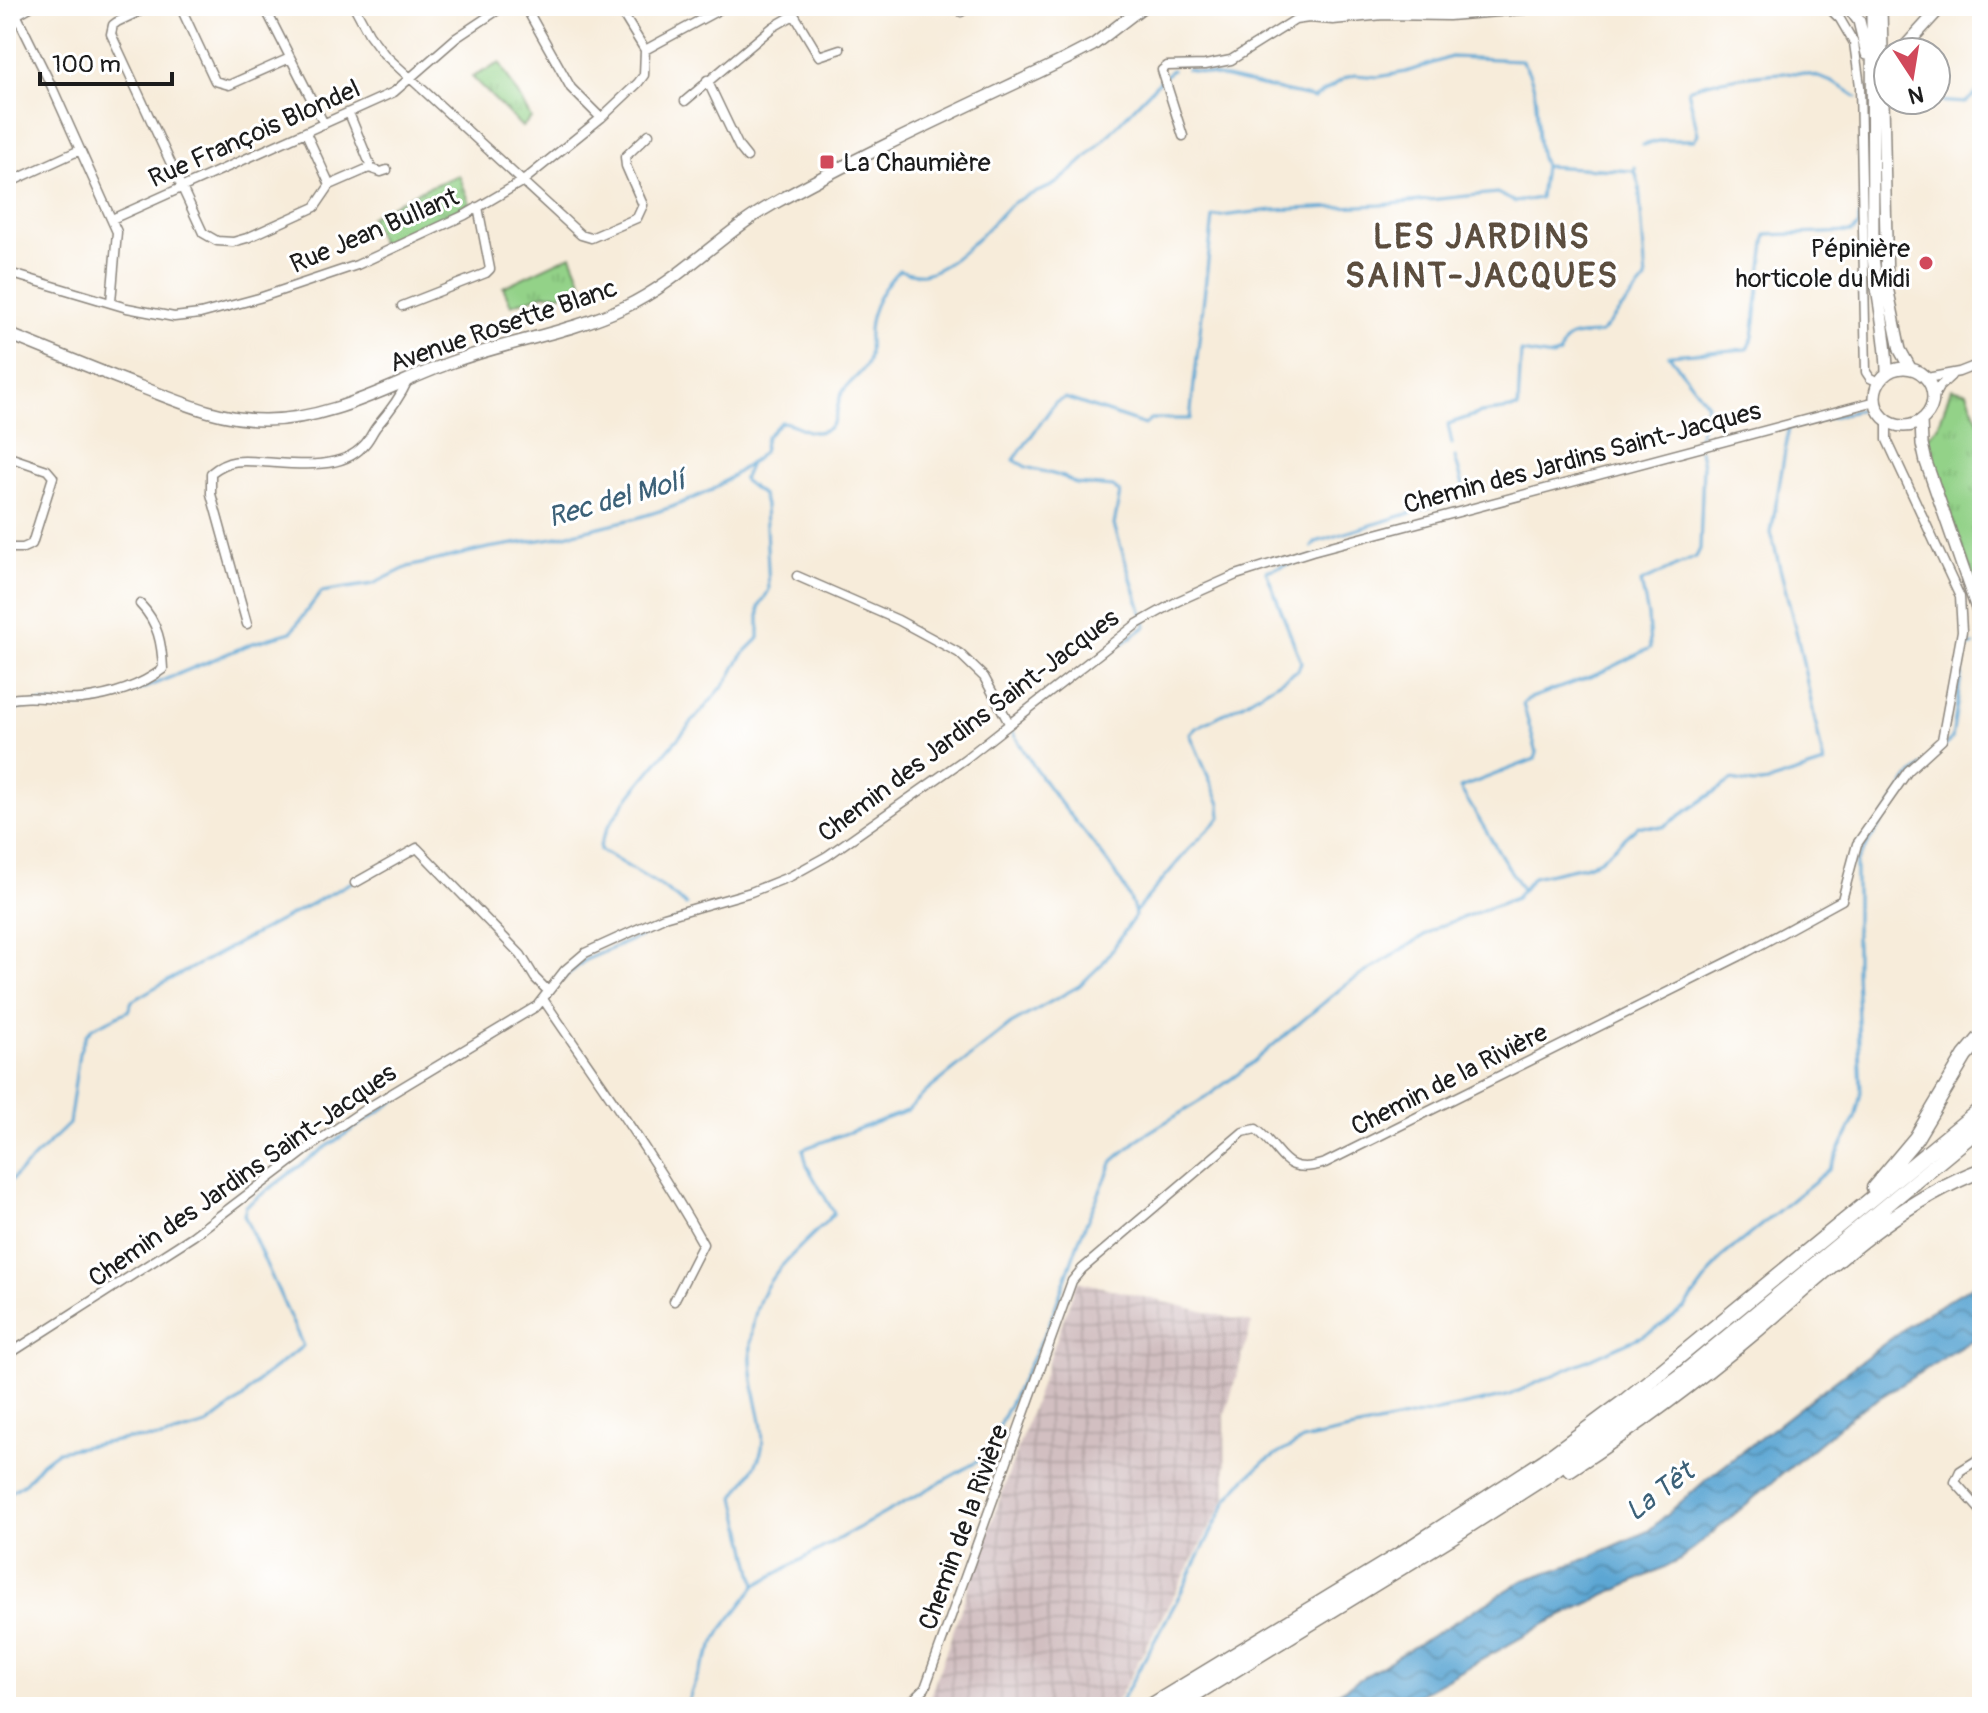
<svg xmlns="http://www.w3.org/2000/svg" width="1988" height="1713" font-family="Pangolin,sans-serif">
	<defs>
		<pattern id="industrial-grid" width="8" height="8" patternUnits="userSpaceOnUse" patternTransform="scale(2)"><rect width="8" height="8" fill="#d2bfc1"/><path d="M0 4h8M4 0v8" fill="none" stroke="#b4a4a5"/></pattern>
		<pattern id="grass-tufts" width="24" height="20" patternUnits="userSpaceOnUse" patternTransform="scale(2)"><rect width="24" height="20" fill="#93d288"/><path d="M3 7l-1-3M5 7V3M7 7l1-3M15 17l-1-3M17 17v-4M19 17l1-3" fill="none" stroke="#7eb475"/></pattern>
		<pattern id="water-waves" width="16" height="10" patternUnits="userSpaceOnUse" patternTransform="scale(2)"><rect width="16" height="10" fill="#5ba6d3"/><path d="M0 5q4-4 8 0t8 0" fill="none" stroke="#4a86aa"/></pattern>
	</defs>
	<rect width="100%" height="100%" fill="#fff"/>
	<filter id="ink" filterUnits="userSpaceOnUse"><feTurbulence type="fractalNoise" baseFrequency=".0125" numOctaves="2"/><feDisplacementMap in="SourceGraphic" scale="16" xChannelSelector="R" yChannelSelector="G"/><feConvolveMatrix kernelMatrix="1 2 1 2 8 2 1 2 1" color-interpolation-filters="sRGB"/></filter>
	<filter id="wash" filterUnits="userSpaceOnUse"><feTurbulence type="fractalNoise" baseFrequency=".006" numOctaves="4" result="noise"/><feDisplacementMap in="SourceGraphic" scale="32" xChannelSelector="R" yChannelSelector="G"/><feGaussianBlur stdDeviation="1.8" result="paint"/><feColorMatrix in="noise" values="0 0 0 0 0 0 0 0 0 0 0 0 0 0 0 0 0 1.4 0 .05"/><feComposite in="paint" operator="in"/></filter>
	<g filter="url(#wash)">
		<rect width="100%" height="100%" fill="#f7ecda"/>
		<!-- industrial -->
		<path fill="url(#industrial-grid)" d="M 1077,1281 L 1252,1323 L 1225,1415 L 1226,1498 L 1115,1705 L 934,1707 L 928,1702 Z"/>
		<!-- grass -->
		<path fill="url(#grass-tufts)" stroke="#587752" stroke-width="2" d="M 500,63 L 531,118 L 522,127 L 472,77 Z
			M 459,175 L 470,203 L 383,248 L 370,217 L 419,191 Z
			M 571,255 L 583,284 L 562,294 L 545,294 L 511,305 L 503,287 Z
			M 1951,388 L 1967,392 L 1982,428 L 1982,604 L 1927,448 L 1927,437 L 1938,427 Z"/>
		<!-- water -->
		<path fill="url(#water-waves)" stroke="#3c6178" stroke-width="2" d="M 1982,1280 L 1982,1334 L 1855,1413 L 1680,1560 L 1549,1622 L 1397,1707 L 1314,1707 L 1524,1580 L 1576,1563 L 1648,1531 L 1707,1479 L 1829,1385 L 1920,1317 Z"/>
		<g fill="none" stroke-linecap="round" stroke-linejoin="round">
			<!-- stream -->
			<path stroke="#5ba6d3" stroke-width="3" d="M 1187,69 L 1314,98 L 1345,78 L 1355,75 L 1378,77 L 1406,72 L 1451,57 L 1521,60 C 1546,91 1530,131 1544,166 L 1635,171 L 1635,167
				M 1922,100 L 1965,103 L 1982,88
				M 1643,145 L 1663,140 L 1694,140 L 1698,134 L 1688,90 C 1706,79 1785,70 1806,74 C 1825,77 1842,86 1857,97
				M 1698,440 L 1707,404 L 1669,355 L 1747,349 L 1753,337 L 1766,235 L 1852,232 L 1859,226 L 1859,217
				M 1452,444 L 1448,424 L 1481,413 L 1518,408 L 1521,352 L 1552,357 L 1560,354 C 1563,330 1581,337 1601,333 L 1646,280 L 1639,185 L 1635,171
				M 1312,547 L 1316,542 L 1466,496 L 1455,457
				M 1068,683 L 1146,626 L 1114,525 L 1120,493 L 1113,487 L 1075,484 L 1064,477 L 1026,467 L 1014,460 L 1055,403 L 1065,398 L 1145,425 L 1150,419 L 1190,419 L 1213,217 L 1272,210 L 1381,205 L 1497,193 L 1515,202 L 1540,198 L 1544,166
				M 6,712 L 40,703 L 80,706 L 110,699 L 147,687 L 253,643 L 291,632 L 321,592 L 373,584 L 408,567 L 488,548 L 553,538 L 637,518 L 672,507 L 712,490 L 753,461 L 763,452 L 766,437 L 781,422 C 796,422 806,436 822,431 C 839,426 835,409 841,395 C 847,382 863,375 868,361 C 871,351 868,340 869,330 C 870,308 884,285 899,270 C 906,272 915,275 923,274 C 953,269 988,227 1009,206 C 1024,193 1043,193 1058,182 C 1101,149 1132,105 1172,70
				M 1521,888 L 1460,788 L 1535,759 L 1537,753 L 1523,704 L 1528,699 L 1598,674 L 1650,648 L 1648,616 L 1641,582 L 1696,557 L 1700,549 L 1703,466 L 1700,450
				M 686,905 L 662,887 L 600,850 C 596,822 709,707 730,677 C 734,671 737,662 742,656 C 747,649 754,644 759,638 L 759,607 L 769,590 L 765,505 L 762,495 L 743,480 L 750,464
				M 1136,911 L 1188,850 L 1221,817 L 1220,804 L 1190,734 L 1196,728 L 1244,703 L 1298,670 L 1301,662 L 1266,571 L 1316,556
				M 563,979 L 585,960 L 690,915
				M 6,1185 L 69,1124 L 79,1053 L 86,1035 L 92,1028 L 128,1011 L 132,1001 L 154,988 L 352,882
				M 6,1495 L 25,1483 L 42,1463 L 58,1451 L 127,1439 L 161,1438 L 207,1425 L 243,1398 L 259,1380 L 303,1346 L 244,1215 L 246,1206 L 323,1149 L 404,1095 L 539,1012 L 556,988
				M 756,1585 L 735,1497 C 744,1483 759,1464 762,1448 C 765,1428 757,1407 754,1387 C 749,1358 749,1325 761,1297 C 776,1264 810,1240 834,1213 L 807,1166 L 803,1149 L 907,1111 L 926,1092 L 1011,1024 L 1079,986 L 1102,964 L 1135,916 C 1133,885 1071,818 1051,791 C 1036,771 1023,749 1010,728 L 1012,727
				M 686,1707 L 697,1677 L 721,1631 L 756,1585 L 982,1459 L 1049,1325 L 1079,1240 L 1113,1161 L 1141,1137 L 1205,1098 L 1242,1071 L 1345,985 L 1440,926 L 1516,898 L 1533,877 L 1584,866 L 1600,860 L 1638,826 L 1663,827 L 1732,780 L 1754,784 L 1768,782 L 1824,764 L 1798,639 L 1771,533 L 1789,428 L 1859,410
				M 1118,1707 L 1177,1600 L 1228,1499 L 1240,1484 L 1265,1461 L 1303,1440 L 1507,1396 L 1653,1331 L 1685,1308 L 1723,1256 L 1830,1169 L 1855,1118 L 1861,1093 L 1856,971 L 1856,863 L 1908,779 L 1952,739 L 1965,648 L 1974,645"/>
		</g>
	</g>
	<g filter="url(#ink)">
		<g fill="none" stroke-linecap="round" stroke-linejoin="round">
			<defs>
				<path id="minor" d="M 151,6 L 117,22 L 113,25 L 111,34 L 203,233 L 217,241 L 233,242 L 247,238 L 315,207 L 330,185
					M 180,6 L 215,81 L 229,85 L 290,58
					M 264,6 L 324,124
					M 354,6 L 369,34 L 384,54 L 581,235 L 591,238 L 637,218 L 643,205 L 626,166 L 625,157 L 649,134
					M 525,6 L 571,88 L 601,118
					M 789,6 L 819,56 L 840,49
					M 1827,6 L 1840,19 L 1854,43 L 1860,86 L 1866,372 L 1870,378 L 1879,382
					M 14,10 L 51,85 L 117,232 L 111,302
					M 961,12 L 971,6
					M 645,50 L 726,6
					M 707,80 L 739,147 L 747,157
					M 685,101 L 773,27 L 794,15
					M 306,133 L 330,185 L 369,168 L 370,164 L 349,113
					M 1183,136 L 1162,70 L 1167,66 L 1205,65 L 1231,60 L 1295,20 L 1309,18 L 1333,20 L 1383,15 L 1449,16 L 1571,6
					M 369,168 L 381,172 L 387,170
					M 6,184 L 80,150
					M 112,219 L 394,92 L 456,38 L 504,6
					M 6,272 L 127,308 L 174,317 L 200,314 L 259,298 L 357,265 L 465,215 L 523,181 L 601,118 L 638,83 L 644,75 L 645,50 L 618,6
					M 402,306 L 486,273 L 490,269 L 478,207
					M 1927,378 L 1959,372 L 1982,363
					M 1934,396 L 1939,387 L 1951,376
					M 6,456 L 47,470 L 53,477 L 32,544 L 23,548 L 6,548
					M 797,576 L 898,620 L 959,653 L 984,677 L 1009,723
					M 247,624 L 211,494 L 211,473 C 228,459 242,460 263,462 C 293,464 341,471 363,446 C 369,441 372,432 377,426 C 390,411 400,398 408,380
					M 6,700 C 31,694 56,701 81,699 C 111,696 140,686 163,669 C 162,644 158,622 140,604
					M 355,883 L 417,848 L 521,955 L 535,978 L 548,991
					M 543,999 C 597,1079 656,1159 703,1244 L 674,1301
					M 6,1356 L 193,1236 L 318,1141 L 361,1112 L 537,1006 L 565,970 L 585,953 L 664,917 L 751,892 L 791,876 L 827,856 L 965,759 L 1137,624 L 1178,601 L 1236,575 L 1312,551 L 1876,401
					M 1982,1457 L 1960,1471 L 1955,1482 L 1982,1512
					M 876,1707 L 909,1704 L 925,1688 L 1072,1281 L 1082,1269 L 1243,1132 L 1256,1129 C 1284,1151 1282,1177 1325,1163 L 1740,956 L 1842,900 L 1857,844 L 1908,771 L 1942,740 L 1962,631 L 1960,597 L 1887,440 L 1887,420"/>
				<path id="secondary" d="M 1848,6 L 1859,21 L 1867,54
					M 1872,6 L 1873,255 C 1876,295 1887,334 1887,373
					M 1881,6 L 1887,287 L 1900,350 L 1910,368
					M 6,9 L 13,6
					M 6,19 L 29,6
					M 1900,52 L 1942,6
					M 6,333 C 51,351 96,370 141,387 C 180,402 220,420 263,420 C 330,421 390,385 452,362 C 508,341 570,333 625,307 C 680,281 720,234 773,204 C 868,151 968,106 1066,59 L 1093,45 L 1144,6
					M1875 397a29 29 0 1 1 58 0a29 29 0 1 1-58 0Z
					M 1921,421 L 1922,444 L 1926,462 L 1982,623"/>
				<path id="trunk" d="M 1874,1188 L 1916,1138 L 1965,1056 L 1982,1036
					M 1570,1469 C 1633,1428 1693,1384 1751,1335 C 1823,1274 1892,1204 1982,1170
					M 1149,1707 L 1399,1555 L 1544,1461 L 1625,1401 L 1982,1108
					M 1174,1707 L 1451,1537 L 1546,1476 L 1685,1372 L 1982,1126"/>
			</defs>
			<!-- minor casing -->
			<use href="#minor" stroke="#8a847b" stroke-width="11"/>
			<!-- secondary casing -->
			<use href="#secondary" stroke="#8a847b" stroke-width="14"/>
			<!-- trunk casing -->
			<use href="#trunk" stroke="#8a847b" stroke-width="17"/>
			<!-- minor -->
			<use href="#minor" stroke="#fff" stroke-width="8"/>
			<!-- secondary -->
			<use href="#secondary" stroke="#fff" stroke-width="11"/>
			<!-- trunk -->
			<use href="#trunk" stroke="#fff" stroke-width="14"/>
		</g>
	</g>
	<!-- markers -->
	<g fill="#d1495b" stroke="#fff" stroke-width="3">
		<rect x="819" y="154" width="16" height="16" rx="4"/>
		<circle cx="1926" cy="263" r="8"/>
	</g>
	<g text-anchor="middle" stroke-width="6" stroke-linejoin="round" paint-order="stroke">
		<!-- street labels -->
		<g font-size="26" fill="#1c1c1c" stroke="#fff">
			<text transform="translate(254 133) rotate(-24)" y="9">Rue François Blondel</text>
			<text transform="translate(374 230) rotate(-23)" y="9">Rue Jean Bullant</text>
			<text transform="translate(503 325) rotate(-19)" y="9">Avenue Rosette Blanc</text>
			<text transform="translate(1582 457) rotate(-15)" y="9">Chemin des Jardins Saint-Jacques</text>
			<text transform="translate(968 725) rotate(-37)" y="9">Chemin des Jardins Saint-Jacques</text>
			<text transform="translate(1449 1079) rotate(-27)" y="9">Chemin de la Rivière</text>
			<text transform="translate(242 1175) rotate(-35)" y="9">Chemin des Jardins Saint-Jacques</text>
			<text transform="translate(963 1527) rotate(-70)" y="9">Chemin de la Rivière</text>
		</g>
		<!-- poi labels -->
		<g font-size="26" fill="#1c1c1c" stroke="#fff" text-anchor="start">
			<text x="843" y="171">La Chaumière</text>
			<text x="1910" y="257" text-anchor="end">Pépinière<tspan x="1910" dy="30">horticole du Midi</tspan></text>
		</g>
		<!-- water labels -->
		<g font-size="28" font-style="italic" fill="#3c6178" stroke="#fff">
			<text transform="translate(616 498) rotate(-16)" y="10">Rec del Molí</text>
			<text transform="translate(1659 1491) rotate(-37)" y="10">La Têt</text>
		</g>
		<!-- district labels -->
		<g font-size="34" font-weight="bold" letter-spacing="2" fill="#5c4e3f" stroke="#fff">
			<text x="1482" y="248">LES JARDINS<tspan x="1482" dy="39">SAINT-JACQUES</tspan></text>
		</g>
	</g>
	<!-- margin -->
	<rect width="1988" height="1713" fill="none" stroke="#fff" stroke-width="32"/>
	<!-- north arrow -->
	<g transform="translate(1912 76) rotate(168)"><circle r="38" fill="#ffffff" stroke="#a4a4a4" stroke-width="2"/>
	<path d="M0-6L14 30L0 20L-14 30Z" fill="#d1495b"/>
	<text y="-12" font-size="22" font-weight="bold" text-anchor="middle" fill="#1c1c1c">N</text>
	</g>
	<!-- scale -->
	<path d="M40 72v12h132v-12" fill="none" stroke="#1c1c1c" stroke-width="4"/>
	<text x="52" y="72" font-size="24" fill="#1c1c1c" stroke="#ffffff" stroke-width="6" paint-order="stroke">100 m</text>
</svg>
